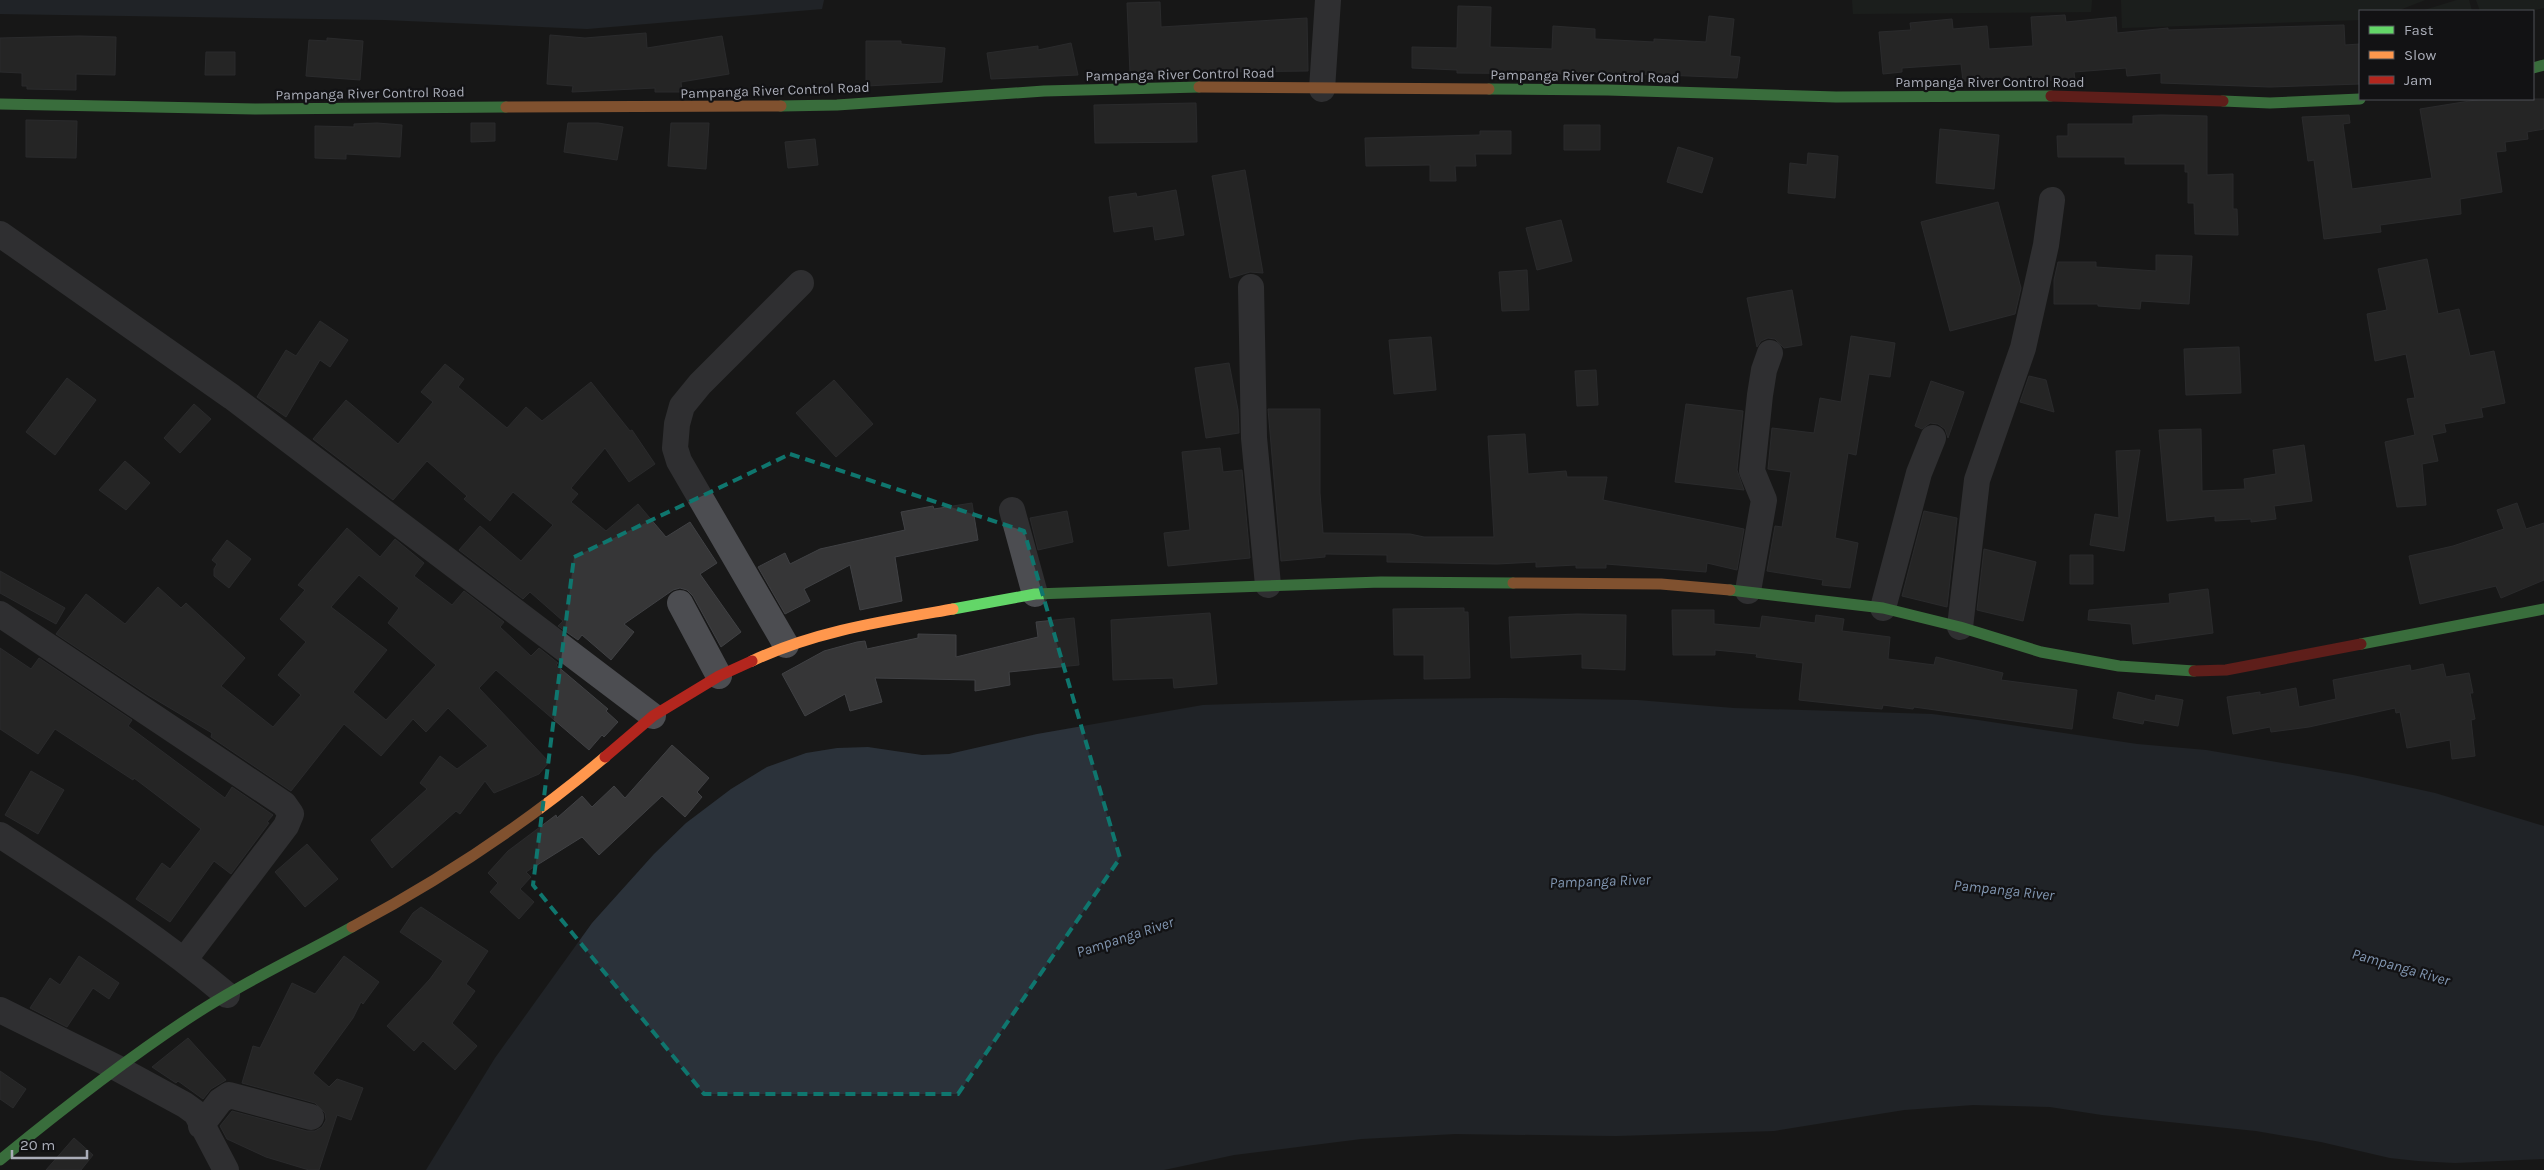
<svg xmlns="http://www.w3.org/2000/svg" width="2544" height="1170" font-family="Karla,sans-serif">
	<rect width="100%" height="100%" fill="#181818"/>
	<!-- green -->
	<path fill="#202722" d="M 1852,0 L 2092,0 L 2091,12 L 1853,14 Z
		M 2121,0 L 2425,0 L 2397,11 L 2360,11 L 2360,20 L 2122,28 Z
		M 2457,0 L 2469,0 L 2472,11 L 2421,11 Z
		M 2476,0 L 2544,0 L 2544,8 L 2529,11 L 2480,11 Z"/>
	<!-- water -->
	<path fill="#2b323a" d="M 0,0 L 824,0 L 822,9 L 587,29 L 385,20 L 0,14 Z
		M 1503,698 L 1637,700 L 1733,708 L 1932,714 L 1978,720 L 2137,744 L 2206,750 L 2353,775 L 2435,793 L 2544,826 L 2544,1159 L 2455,1163 L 2418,1161 L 2390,1158 L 2321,1142 L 2256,1131 L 2102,1115 L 2050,1107 L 1973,1105 L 1904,1110 L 1774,1131 L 1616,1136 L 1455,1134 L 1361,1139 L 1234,1155 L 1164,1170 L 426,1170 L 495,1058 L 592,923 L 654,854 L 686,823 L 731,789 L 767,767 L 806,753 L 837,748 L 868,747 L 922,755 L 949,754 L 1037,734 L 1203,705 L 1397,699 Z"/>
	<!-- building -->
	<path fill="#363637" stroke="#404144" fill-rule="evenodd" d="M 1160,2 L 1161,27 L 1307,18 L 1308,71 L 1130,73 L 1127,3 Z
		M 1458,6 L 1491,7 L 1490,47 L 1552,49 L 1553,26 L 1595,29 L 1595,39 L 1654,42 L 1654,39 L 1706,42 L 1709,16 L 1734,19 L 1730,56 L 1740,57 L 1737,78 L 1593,72 L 1592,74 L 1457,73 L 1457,70 L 1412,68 L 1412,47 L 1457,48 Z
		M 2065,15 L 2066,22 L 2116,17 L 2117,33 L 2168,28 L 2168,30 L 2344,25 L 2345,45 L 2360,44 L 2360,84 L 2270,87 L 2161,83 L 2161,73 L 2127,76 L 2126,68 L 2074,72 L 2075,80 L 1963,81 L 1961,64 L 1902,68 L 1902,72 L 1883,74 L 1879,32 L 1911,30 L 1910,23 L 1952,19 L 1953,29 L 1987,26 L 1989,49 L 2033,46 L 2031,17 Z
		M 646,33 L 647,48 L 722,36 L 729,74 L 681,82 L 682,92 L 655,92 L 655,88 L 572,92 L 573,86 L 547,84 L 550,35 L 585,38 Z
		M 79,36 L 116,37 L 115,75 L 76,74 L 76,90 L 27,89 L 27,86 L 22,86 L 22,73 L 0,72 L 0,38 Z
		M 327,38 L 363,41 L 360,80 L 306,76 L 309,40 L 327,41 Z
		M 866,41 L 901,41 L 901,44 L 945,48 L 942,82 L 866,86 Z
		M 1071,43 L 1078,75 L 991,79 L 987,53 L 1038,46 L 1038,50 Z
		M 206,52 L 235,52 L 235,75 L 205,75 Z
		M 2482,99 L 2544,99 L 2544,129 L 2527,132 L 2528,139 L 2505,142 L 2506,151 L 2496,152 L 2502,192 L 2460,199 L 2461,214 L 2380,225 L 2381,232 L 2324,239 L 2314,160 L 2308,161 L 2302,117 L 2349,115 L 2350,123 L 2343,124 L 2352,189 L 2432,178 L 2420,109 Z
		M 1196,103 L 1197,142 L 1095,143 L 1094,105 Z
		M 2161,115 L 2207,116 L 2207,175 L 2233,174 L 2233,209 L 2237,209 L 2238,235 L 2195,234 L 2194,203 L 2188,203 L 2188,172 L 2185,172 L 2185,164 L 2125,164 L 2125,157 L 2058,157 L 2057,136 L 2068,136 L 2068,124 L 2133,124 L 2133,116 Z
		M 26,120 L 77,121 L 76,158 L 26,157 Z
		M 377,123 L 402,125 L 400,157 L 346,154 L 346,159 L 315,158 L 315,126 L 354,127 L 354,124 Z
		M 471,123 L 495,123 L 495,141 L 471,142 Z
		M 568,123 L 598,123 L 623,127 L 617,160 L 564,152 Z
		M 671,123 L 709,123 L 706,169 L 668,166 Z
		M 1564,125 L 1600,125 L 1600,150 L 1564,150 Z
		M 1940,129 L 1999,135 L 1994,189 L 1936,183 Z
		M 1480,131 L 1511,131 L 1511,154 L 1475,154 L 1476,166 L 1455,166 L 1456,181 L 1430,181 L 1430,165 L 1366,166 L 1365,138 L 1480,135 Z
		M 815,139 L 818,165 L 788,168 L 785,142 Z
		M 1678,147 L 1713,158 L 1702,193 L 1667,182 Z
		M 1808,153 L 1838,156 L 1835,198 L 1788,193 L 1790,163 L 1807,165 Z
		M 1245,170 L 1263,273 L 1250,272 L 1230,278 L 1212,176 Z
		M 1176,190 L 1184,235 L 1155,240 L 1153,226 L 1114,232 L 1109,197 L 1136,193 L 1137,197 Z
		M 1998,202 L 2021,288 L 2015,314 L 1950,331 L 1921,222 Z
		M 1561,220 L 1572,261 L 1537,270 L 1526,228 Z
		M 2156,255 L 2192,256 L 2189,304 L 2141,301 L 2140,309 L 2098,306 L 2098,304 L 2054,304 L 2054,280 L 2058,262 L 2096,262 L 2096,267 L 2156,271 Z
		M 2427,259 L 2438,314 L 2459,309 L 2470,356 L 2494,351 L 2505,403 L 2481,408 L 2483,417 L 2444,424 L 2446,432 L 2432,435 L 2438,461 L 2422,464 L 2426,505 L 2397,507 L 2385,442 L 2415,435 L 2407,399 L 2415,398 L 2406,354 L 2375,361 L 2367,314 L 2387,310 L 2378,269 Z
		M 1527,270 L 1529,310 L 1502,311 L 1499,272 Z
		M 1792,290 L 1802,345 L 1784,348 L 1775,339 L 1768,338 L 1761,341 L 1757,347 L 1747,298 Z
		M 320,321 L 348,340 L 330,367 L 320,360 L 286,417 L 257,397 L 286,350 L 296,356 Z
		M 1851,336 L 1895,343 L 1890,377 L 1869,374 L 1856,455 L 1848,453 L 1835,538 L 1858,543 L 1850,588 L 1822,585 L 1823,580 L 1767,571 L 1775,526 L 1782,527 L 1791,472 L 1768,469 L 1772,428 L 1814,433 L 1820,398 L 1841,402 Z
		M 1431,337 L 1436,390 L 1394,394 L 1389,340 Z
		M 2239,347 L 2241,393 L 2186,395 L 2184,349 Z
		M 1229,363 L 1238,410 L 1239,433 L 1206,438 L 1195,368 Z
		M 445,364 L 464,379 L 458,387 L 507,428 L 526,407 L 542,421 L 591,382 L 630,431 L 632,430 L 655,464 L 629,482 L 605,448 L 571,488 L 578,494 L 571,502 L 606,531 L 638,504 L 666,537 L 690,522 L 717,563 L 700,574 L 741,632 L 721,647 L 693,596 L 687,590 L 680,588 L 673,590 L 624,624 L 634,632 L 611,660 L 582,635 L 578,640 L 558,626 L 563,621 L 530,592 L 523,599 L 459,550 L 480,526 L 521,561 L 553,525 L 513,492 L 490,521 L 464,499 L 467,496 L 427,461 L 393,500 L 313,439 L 346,400 L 398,444 L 433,402 L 421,392 Z
		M 1596,370 L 1598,405 L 1577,406 L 1575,371 Z
		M 2029,376 L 2046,380 L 2054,412 L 2020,402 Z
		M 67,378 L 96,400 L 55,455 L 26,432 Z
		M 834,380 L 873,424 L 836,457 L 796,413 Z
		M 1931,381 L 1964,392 L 1948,438 L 1945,429 L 1938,424 L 1930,423 L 1922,429 L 1915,426 Z
		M 194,404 L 211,419 L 180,453 L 164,438 Z
		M 1686,404 L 1743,411 L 1737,470 L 1744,490 L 1675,482 Z
		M 1268,409 L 1320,409 L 1320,493 L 1323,533 L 1410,534 L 1424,537 L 1494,537 L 1488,436 L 1525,434 L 1528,474 L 1566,471 L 1567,477 L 1607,477 L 1603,500 L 1744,529 L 1737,570 L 1707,563 L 1706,572 L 1606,564 L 1606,568 L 1576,568 L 1576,565 L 1536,567 L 1536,562 L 1497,564 L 1387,562 L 1387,555 L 1325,554 L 1325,557 L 1281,561 Z
		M 2201,429 L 2202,491 L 2245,489 L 2244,479 L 2276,474 L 2273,450 L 2304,445 L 2312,501 L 2274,506 L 2276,519 L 2251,522 L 2251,519 L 2215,521 L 2215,516 L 2167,521 L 2159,430 Z
		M 1220,448 L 1223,472 L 1242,470 L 1250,558 L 1168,566 L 1164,533 L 1190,530 L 1182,452 Z
		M 2140,450 L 2124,551 L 2090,545 L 2095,514 L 2119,518 L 2116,451 Z
		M 125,461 L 150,483 L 126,510 L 99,490 Z
		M 972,503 L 978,540 L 895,557 L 902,601 L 860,610 L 850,565 L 804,589 L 810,601 L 785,614 L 758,567 L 785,553 L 790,564 L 820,549 L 905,530 L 901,512 L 933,506 L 934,509 Z
		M 2517,503 L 2526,529 L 2544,523 L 2544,580 L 2501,598 L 2496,586 L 2420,604 L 2409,556 L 2453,546 L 2504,529 L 2497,510 Z
		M 1067,511 L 1073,542 L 1038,550 L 1030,518 Z
		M 1924,511 L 1957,518 L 1947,607 L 1902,596 Z
		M 347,528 L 380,557 L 395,539 L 424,563 L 414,576 L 452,605 L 464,591 L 504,622 L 500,627 L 531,656 L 539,648 L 558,663 L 556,665 L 608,709 L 606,711 L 618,722 L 604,737 L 602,735 L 589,750 L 496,670 L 479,688 L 549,762 L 539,774 L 494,793 L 485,781 L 460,814 L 456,811 L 392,868 L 371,840 L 427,789 L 420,783 L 440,756 L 457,769 L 488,746 L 448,708 L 426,732 L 413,719 L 381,756 L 344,724 L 291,791 L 211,737 L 212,733 L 148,695 L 56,634 L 86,594 L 125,624 L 158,587 L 181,608 L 186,603 L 245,658 L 221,686 L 273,727 L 301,695 L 278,675 L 306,642 L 280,619 L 305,590 L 298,585 ZM 359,575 L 399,608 L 388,623 L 436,665 L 386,720 L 353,692 L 387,650 L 331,607 Z
		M 227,540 L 251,559 L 229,588 L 214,576 L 214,569 L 217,564 L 212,560 Z
		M 1984,549 L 2036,562 L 2023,621 L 1977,610 Z
		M 2070,555 L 2093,555 L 2093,584 L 2070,584 Z
		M 0,571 L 65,608 L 56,624 L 0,593 Z
		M 2208,589 L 2213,633 L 2133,644 L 2131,624 L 2088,620 L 2089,610 L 2170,603 L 2169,594 Z
		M 1464,608 L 1464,612 L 1468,612 L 1470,678 L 1424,679 L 1424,655 L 1394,655 L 1393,609 Z
		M 1672,610 L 1714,610 L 1714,624 L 1760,628 L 1762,616 L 1815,623 L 1816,615 L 1844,619 L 1842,631 L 1890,637 L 1888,659 L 1934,665 L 1936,657 L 2003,673 L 2001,680 L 2077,690 L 2072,729 L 1914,707 L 1913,709 L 1883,705 L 1882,709 L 1799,700 L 1803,663 L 1756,657 L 1757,654 L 1715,650 L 1715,655 L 1673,655 Z
		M 1210,613 L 1217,684 L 1174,688 L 1173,678 L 1113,680 L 1111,620 Z
		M 1577,614 L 1626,615 L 1625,670 L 1582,668 L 1582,654 L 1511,658 L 1509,617 Z
		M 1074,618 L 1079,665 L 1009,672 L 1010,685 L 975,691 L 975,680 L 875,678 L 882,702 L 850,711 L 845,694 L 805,716 L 782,674 L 824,651 L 857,642 L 865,641 L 867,649 L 918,638 L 918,634 L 956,635 L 956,657 L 1038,637 L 1036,622 Z
		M 0,648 L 31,669 L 39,658 L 132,720 L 128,726 L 225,798 L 232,787 L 273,815 L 267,822 L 269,823 L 231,874 L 214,861 L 170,922 L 136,899 L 162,863 L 170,869 L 201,829 L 134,778 L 133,780 L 55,729 L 38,754 L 0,729 Z
		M 2443,664 L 2446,677 L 2469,673 L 2473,693 L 2470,693 L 2475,719 L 2471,720 L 2475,756 L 2452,759 L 2450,740 L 2407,748 L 2400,712 L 2396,713 L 2395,708 L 2309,727 L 2271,732 L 2270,727 L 2233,734 L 2227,697 L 2260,692 L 2260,695 L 2296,688 L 2299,707 L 2336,699 L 2333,680 L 2410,665 L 2411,671 Z
		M 2118,692 L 2155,701 L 2156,695 L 2183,700 L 2178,726 L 2144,720 L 2143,724 L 2113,718 Z
		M 672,745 L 709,778 L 697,792 L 702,797 L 685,817 L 662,796 L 599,855 L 582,837 L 526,872 L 531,877 L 520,889 L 534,902 L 519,919 L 490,892 L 498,883 L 488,873 L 508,851 L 556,815 L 557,818 L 582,796 L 592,807 L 614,786 L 625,798 Z
		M 31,771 L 64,790 L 38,834 L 5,815 Z
		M 307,844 L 338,879 L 305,907 L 275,872 Z
		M 421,907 L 488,951 L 466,984 L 475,991 L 452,1023 L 477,1046 L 455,1070 L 423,1041 L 414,1051 L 387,1026 L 430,979 L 443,961 L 400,932 L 413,913 Z
		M 79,956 L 119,983 L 109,999 L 93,988 L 67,1027 L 30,1008 L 50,978 L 60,985 Z
		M 344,956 L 379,982 L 363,1004 L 361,1002 L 353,1018 L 313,1073 L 329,1087 L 337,1079 L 363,1088 L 351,1120 L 337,1115 L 319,1170 L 309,1170 L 266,1157 L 227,1139 L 220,1126 L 232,1111 L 307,1131 L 315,1131 L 322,1127 L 326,1120 L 325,1113 L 315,1103 L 242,1083 L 253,1046 L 260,1048 L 292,983 L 315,994 Z
		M 188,1038 L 226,1080 L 211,1089 L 203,1099 L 178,1081 L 176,1083 L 152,1067 Z
		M 0,1071 L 26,1089 L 13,1108 L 0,1099 Z
		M 74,1138 L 93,1155 L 81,1170 L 46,1170 Z"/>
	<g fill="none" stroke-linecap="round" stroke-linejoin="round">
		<!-- street -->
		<path stroke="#4c4d51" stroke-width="26" d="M 1322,89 L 1328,0
			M 0,234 L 232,397 L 653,716
			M 1251,287 L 1254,438 L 1268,585
			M 1012,510 L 1035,594
			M 1748,591 L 1764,500 L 1752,471 L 1760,395 L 1764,370 L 1770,353
			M 680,603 L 719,676
			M 1883,608 L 1919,473 L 1933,438
			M 0,614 L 284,804 L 291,814 L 286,826 L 185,959
			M 1960,627 L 1977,480 L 2023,348 L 2046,245 L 2052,200
			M 786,645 L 679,461 L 675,448 L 677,424 L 682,406 L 700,384 L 801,283
			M 0,835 C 78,886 156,935 227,995
			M 0,1010 L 117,1068 L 185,1105 L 196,1113 L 226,1170
			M 201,1126 L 220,1101 L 229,1095 L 311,1117"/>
		<!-- fast -->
		<path stroke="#63d668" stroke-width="11" d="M 2533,68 L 2544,65
			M 1489,89 L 1608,90 L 1836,97 L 2051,96
			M 2223,101 L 2270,103 L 2360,99
			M 0,104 L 255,109 L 506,107
			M 781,106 L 837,105 L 1044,91 L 1199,87
			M 1730,590 L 1883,608 L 1960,627 L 2041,652 L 2119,666 L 2194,671
			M 953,609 L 1035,594 L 1381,582 L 1513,583
			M 2361,644 L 2544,609
			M 0,1160 C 60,1111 121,1063 186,1020 C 238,985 296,958 352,927"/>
		<!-- slow -->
		<path stroke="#ff974d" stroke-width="11" d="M 1199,87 L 1489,89
			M 506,107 L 781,106
			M 1513,583 L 1661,584 L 1730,590
			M 752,661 C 815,631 884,621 953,609
			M 352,927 C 442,879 527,823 605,757"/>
		<!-- jam -->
		<path stroke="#b3261e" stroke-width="11" d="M 2051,96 L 2223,101
			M 2194,671 L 2226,670 L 2361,644
			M 605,757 L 653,716 L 719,676 L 752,661"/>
	</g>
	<!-- marked area -->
	<path d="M0 0H2544V1170H0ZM 790,454 L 1024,531 L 1120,858 L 958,1094 L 704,1094 L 533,885 L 574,557 Z" fill="#181818" fill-opacity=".55" fill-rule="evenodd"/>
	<path fill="none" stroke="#0f766e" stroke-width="4" stroke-dasharray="10 6" stroke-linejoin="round" d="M 790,454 L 1024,531 L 1120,858 L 958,1094 L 704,1094 L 533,885 L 574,557 Z"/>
	<g text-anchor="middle" stroke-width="4.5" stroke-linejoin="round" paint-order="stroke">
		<!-- street labels -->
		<g font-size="14" fill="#aaadb8" stroke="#121214">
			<text transform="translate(1180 74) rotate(-1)" y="5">Pampanga River Control Road</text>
			<text transform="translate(1585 76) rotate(1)" y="5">Pampanga River Control Road</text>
			<text x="1990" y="87">Pampanga River Control Road</text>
			<text transform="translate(775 90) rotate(-2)" y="5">Pampanga River Control Road</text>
			<text transform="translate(370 93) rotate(-1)" y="5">Pampanga River Control Road</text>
		</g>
		<!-- water labels -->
		<g font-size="15" font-style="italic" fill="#8297b2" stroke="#121214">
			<text transform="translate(1600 881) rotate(-2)" y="5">Pampanga River</text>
			<text transform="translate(2004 890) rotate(6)" y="5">Pampanga River</text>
			<text transform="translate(1125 937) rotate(-18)" y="5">Pampanga River</text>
			<text transform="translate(2401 967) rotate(16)" y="5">Pampanga River</text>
		</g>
	</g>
	<!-- legend -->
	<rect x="2359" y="10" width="175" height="90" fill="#121214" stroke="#4f5056"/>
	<rect x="2369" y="26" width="25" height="8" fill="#63d668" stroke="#4f5056"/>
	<text x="2404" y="35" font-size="15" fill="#aaadb8">Fast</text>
	<rect x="2369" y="51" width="25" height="8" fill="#ff974d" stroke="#4f5056"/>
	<text x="2404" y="60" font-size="15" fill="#aaadb8">Slow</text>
	<rect x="2369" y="76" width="25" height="8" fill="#b3261e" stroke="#4f5056"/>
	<text x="2404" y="85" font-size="15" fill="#aaadb8">Jam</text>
	<!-- scale -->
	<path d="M12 1150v8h75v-8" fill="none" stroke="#aaadb8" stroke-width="2.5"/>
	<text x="20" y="1150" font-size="15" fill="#aaadb8" stroke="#121214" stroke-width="4" paint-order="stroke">20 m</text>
</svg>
